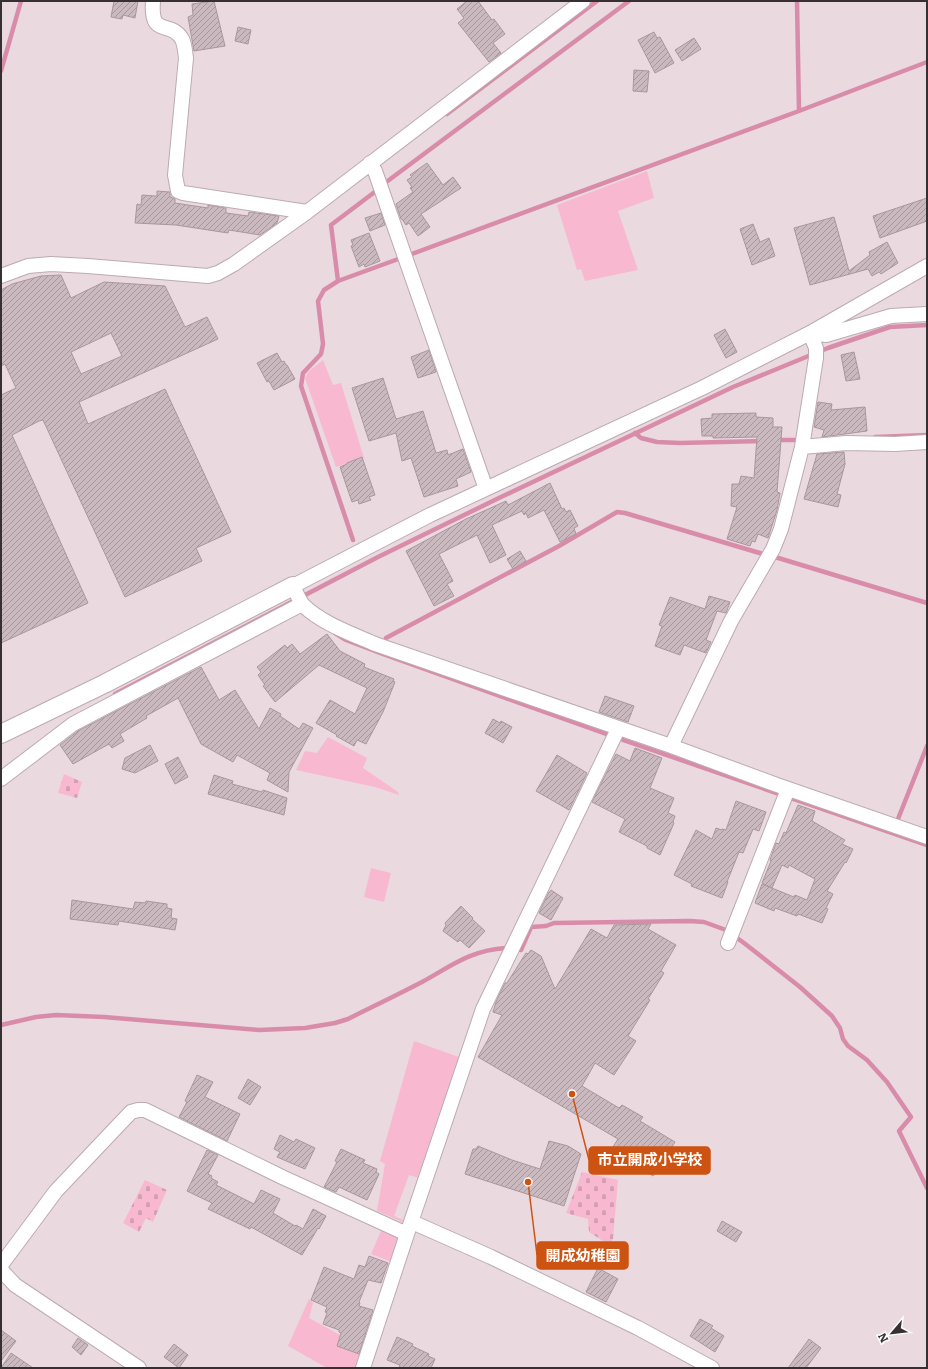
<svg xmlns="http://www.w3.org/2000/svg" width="928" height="1369" font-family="Literata,'Noto Sans JP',serif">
	<defs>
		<pattern id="cemetery-stones" width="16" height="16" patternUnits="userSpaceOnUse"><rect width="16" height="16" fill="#f8b9d0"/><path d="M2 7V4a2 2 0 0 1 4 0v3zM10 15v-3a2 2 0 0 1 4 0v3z" fill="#d59fb3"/></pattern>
		<pattern id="building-hatch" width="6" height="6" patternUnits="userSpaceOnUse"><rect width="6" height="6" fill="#cababf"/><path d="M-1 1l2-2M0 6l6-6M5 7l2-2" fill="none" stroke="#a5989c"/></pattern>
	</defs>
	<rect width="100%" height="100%" fill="#ead9df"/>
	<!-- grass -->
	<path fill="#f8b9d0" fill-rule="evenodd" d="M 647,171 L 654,198 L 618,211 L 638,270 L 585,281 L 581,269 L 577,270 L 557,205 Z
		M 323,360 L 333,385 L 341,383 L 364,458 L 336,467 L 305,378 L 308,372 Z
		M 328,737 L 367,758 L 363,768 L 398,792 L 399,795 L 375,787 L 296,770 L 305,751 L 317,753 Z
		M 371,868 L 391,873 L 384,902 L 364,897 Z
		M 414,1041 L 456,1056 L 464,1058 L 405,1223 L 377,1211 L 385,1164 L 380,1161 ZM 409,1175 L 419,1178 L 403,1220 L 394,1216 Z
		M 383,1226 L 400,1236 L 392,1262 L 371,1254 Z
		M 309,1299 L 313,1303 L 309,1318 L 340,1335 L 337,1345 L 361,1354 L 357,1368 L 327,1368 L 288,1346 Z"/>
	<!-- cemetery -->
	<path fill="url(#cemetery-stones)" d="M 64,774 L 82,782 L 77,798 L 58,793 Z
		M 582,1172 L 618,1180 L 613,1239 L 609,1245 L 589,1232 L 588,1219 L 566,1213 Z
		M 145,1180 L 167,1190 L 153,1222 L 146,1218 L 139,1232 L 123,1223 Z"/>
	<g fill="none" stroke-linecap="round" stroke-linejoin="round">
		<!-- stream -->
		<path stroke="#d98caa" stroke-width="4.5" d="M 797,1 L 799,111
			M 1,71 L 21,1
			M 447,114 L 597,1
			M 385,183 L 629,1
			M 409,255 L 799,111 L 927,62
			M 338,281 L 331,225 L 376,191
			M 635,433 L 641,438 L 657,442 L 680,443 L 763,441
			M 875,437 L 927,435
			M 776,440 L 798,440
			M 353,540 L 301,386 L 303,373 L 321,354 L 323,344 L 318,301 L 324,290 L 338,281 L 401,258
			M 775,557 L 927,603
			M 335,633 L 346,640 L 380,653 L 623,740 L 927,845
			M 386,638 L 559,546 L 617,512 L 625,513 L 763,554
			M 115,694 L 378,557 L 501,497 L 733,387 L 828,348 L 875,332 L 890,327 L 927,325
			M 898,819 L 927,746
			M 518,949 L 521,950 L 531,927 L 546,926 L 554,923 L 690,921 L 704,922 L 726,930 L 744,943 L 800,987 L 832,1016 L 840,1028 L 843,1039 L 848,1046 L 867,1060 L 887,1082 L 911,1117 L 899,1131 L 927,1188
			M 1,1025 L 36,1017 L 56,1015 L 104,1017 L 259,1030 L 305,1028 L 335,1023 L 348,1019 C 372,1007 397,995 422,982 C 451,966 471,950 506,948"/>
	</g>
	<!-- building -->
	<path fill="url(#building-hatch)" stroke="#a8989e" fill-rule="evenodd" d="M 114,1 L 138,1 L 135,18 L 123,15 L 122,19 L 111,17 Z
		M 214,1 L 225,46 L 194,51 L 188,17 L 193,15 L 192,4 Z
		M 467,1 L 478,1 L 492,20 L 494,19 L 505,34 L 493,43 L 501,53 L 489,62 L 458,23 L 464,18 L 457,9 Z
		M 238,27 L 251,30 L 248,44 L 235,41 Z
		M 654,32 L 657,38 L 660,37 L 674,63 L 655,73 L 638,40 Z
		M 694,38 L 701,49 L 682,61 L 675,50 Z
		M 634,70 L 649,71 L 647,92 L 633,91 Z
		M 427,163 L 443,185 L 453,177 L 461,188 L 421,214 L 430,227 L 418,236 L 409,223 L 406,225 L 402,219 L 401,219 L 396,204 L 413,192 L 410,188 L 412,187 L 407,180 L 412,177 L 410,175 Z
		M 157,191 L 170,192 L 170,197 L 175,199 L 175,203 L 208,208 L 208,205 L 226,208 L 226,213 L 248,216 L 249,212 L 279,216 L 277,223 L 260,235 L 229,230 L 228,233 L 176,225 L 135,223 L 137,204 L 141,205 L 142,195 L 155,196 L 157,196 Z
		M 927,198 L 927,221 L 880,238 L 873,216 Z
		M 381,213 L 385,225 L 370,231 L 365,218 Z
		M 834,217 L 849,271 L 870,255 L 869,252 L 887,242 L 898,263 L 881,274 L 879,272 L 872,276 L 868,269 L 810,285 L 794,228 Z
		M 753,224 L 760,242 L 769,238 L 775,256 L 752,265 L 740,229 Z
		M 369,233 L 380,261 L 365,267 L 364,264 L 359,267 L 351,246 L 353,245 L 351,240 Z
		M 61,275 L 71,298 L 104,282 L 165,286 L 185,327 L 207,317 L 218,339 L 79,402 L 88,424 L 165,389 L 231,532 L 196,548 L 202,561 L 125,597 L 43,420 L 39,421 L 12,435 L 88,603 L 1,643 L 1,395 L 16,388 L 5,364 L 1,366 L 1,290 L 12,284 L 41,276 ZM 111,333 L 122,356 L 81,374 L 71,352 Z
		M 725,329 L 737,352 L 726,358 L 714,335 Z
		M 429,350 L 436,372 L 418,378 L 411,357 Z
		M 854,352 L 860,379 L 846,381 L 841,355 Z
		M 277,353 L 282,362 L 284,361 L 286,365 L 287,365 L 295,379 L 274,390 L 269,381 L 267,382 L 257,363 Z
		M 383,378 L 396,419 L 423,411 L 436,453 L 447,450 L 448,455 L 463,449 L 471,472 L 456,479 L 458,486 L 424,497 L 411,458 L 402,461 L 396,433 L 369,441 L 352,388 Z
		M 818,402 L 832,404 L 831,410 L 865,407 L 867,431 L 822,437 L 824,430 L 814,427 Z
		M 756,413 L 756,417 L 773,418 L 773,427 L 782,427 L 777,492 L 780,493 L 777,510 L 768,538 L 758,534 L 755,542 L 752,541 L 750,546 L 727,539 L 737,507 L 731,506 L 732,484 L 739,484 L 741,476 L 754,478 L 757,437 L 713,438 L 713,436 L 702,436 L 701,419 L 712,418 L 712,414 Z
		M 844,452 L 845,464 L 837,494 L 841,495 L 838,507 L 804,499 L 817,454 Z
		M 362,457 L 375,495 L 369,497 L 371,500 L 359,504 L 358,500 L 352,502 L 340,467 L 347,464 L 347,463 Z
		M 550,483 L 562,509 L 564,508 L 566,512 L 570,510 L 578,526 L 574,528 L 576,534 L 560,542 L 544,510 L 528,518 L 526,513 L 524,515 L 522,511 L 492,525 L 506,555 L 490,563 L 477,535 L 439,554 L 453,581 L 447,584 L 454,596 L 434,606 L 406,551 L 466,519 L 506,501 L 508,505 Z
		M 520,551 L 526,561 L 513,569 L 507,559 Z
		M 709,596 L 730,602 L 726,613 L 717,611 L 706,640 L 711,642 L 706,653 L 684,645 L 680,655 L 655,646 L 662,626 L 659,625 L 670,597 L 705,609 Z
		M 327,634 L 340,651 L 365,664 L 364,667 L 394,679 L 393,681 L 395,682 L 383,712 L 366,744 L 357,740 L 354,746 L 336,736 L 337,735 L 316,723 L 330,700 L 355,714 L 367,688 L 319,665 L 275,702 L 263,686 L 265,685 L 258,675 L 261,672 L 257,667 L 285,645 L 287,648 L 292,644 L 300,654 Z
		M 201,667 L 219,700 L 235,690 L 259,729 L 270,708 L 281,714 L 280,716 L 299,729 L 303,723 L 313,728 L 289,772 L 288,792 L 267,780 L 270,773 L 237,755 L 233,762 L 201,744 L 178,698 L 146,716 L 147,718 L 120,734 L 124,741 L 112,748 L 109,744 L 73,764 L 60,745 L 78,731 Z
		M 605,696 L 634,706 L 628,722 L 599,712 Z
		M 493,719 L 500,723 L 501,721 L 512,727 L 503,743 L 485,733 Z
		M 150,745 L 158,761 L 135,773 L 122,769 L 125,758 Z
		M 635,748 L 662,758 L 650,788 L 674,798 L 668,813 L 675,816 L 673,822 L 674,823 L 660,855 L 647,848 L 647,846 L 619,832 L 625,819 L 592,802 L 616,754 L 630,761 Z
		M 557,755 L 587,773 L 569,810 L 536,791 Z
		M 178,757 L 188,777 L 175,784 L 165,764 Z
		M 214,775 L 233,781 L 232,784 L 262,792 L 263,790 L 287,798 L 284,815 L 208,794 Z
		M 736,801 L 766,812 L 759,831 L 753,829 L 743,853 L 739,852 L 727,882 L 728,882 L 722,898 L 691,886 L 692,884 L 674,875 L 696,830 L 712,839 L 716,828 L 722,830 L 722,829 L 726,830 Z
		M 798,805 L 815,811 L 812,821 L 845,840 L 842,844 L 853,849 L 846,863 L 845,862 L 827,891 L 833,894 L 826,908 L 828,909 L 822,923 L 798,914 L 797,916 L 775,908 L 774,911 L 755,903 L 762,884 L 794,897 L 795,895 L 807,900 L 815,879 L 789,865 L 788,868 L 782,865 L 772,888 L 762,883 L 771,861 L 770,860 L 776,843 L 779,844 L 784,832 L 786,833 Z
		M 551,890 L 563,898 L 551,920 L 539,913 L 549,892 L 550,892 Z
		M 72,900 L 133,909 L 135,902 L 145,903 L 146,901 L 167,904 L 167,908 L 172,909 L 171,918 L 177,919 L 175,930 L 119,921 L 118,925 L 70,919 Z
		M 461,906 L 473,918 L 472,919 L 485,931 L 469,948 L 460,940 L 458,942 L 443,931 L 446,925 L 445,923 Z
		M 651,924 L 648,929 L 676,945 L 661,971 L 664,973 L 648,999 L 650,1000 L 628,1036 L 636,1041 L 614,1075 L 595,1063 L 582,1086 L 619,1108 L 622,1105 L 643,1117 L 640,1121 L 675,1142 L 653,1176 L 611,1150 L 618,1139 L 478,1057 L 502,1015 L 493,1012 L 496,1002 L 505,983 L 507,983 L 526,953 L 528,954 L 531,950 L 541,956 L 555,989 L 591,929 L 607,938 L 614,925 Z
		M 197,1075 L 213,1082 L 205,1097 L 240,1114 L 227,1141 L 179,1117 L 187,1102 L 185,1101 Z
		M 248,1079 L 261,1087 L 250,1105 L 238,1098 Z
		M 280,1135 L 294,1142 L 296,1139 L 315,1148 L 305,1169 L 277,1157 L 280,1152 L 274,1149 Z
		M 549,1141 L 568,1146 L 581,1154 L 564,1206 L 465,1174 L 473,1149 L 476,1149 L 478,1146 L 512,1160 L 540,1169 Z
		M 341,1149 L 365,1160 L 363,1163 L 377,1169 L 376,1172 L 379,1174 L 367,1200 L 339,1187 L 336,1192 L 324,1187 L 337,1162 L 335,1161 Z
		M 207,1150 L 218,1155 L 208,1174 L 212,1176 L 211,1178 L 218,1182 L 216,1185 L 254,1204 L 261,1190 L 280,1199 L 273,1213 L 295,1226 L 296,1225 L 303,1229 L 313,1209 L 326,1216 L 319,1229 L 318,1228 L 302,1255 L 251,1227 L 250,1229 L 208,1209 L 212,1203 L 187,1191 Z
		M 722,1221 L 742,1232 L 736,1242 L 717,1231 Z
		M 369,1256 L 388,1263 L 381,1283 L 368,1280 L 359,1302 L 360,1303 L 359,1306 L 373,1310 L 359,1354 L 337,1346 L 341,1333 L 339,1332 L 339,1330 L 323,1324 L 327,1313 L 325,1312 L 327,1307 L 311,1300 L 324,1267 L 354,1279 L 359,1265 L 365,1267 Z
		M 598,1268 L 618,1279 L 606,1302 L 586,1292 Z
		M 700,1319 L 713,1326 L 711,1328 L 724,1336 L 715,1352 L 690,1336 Z
		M 1,1330 L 16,1341 L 1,1361 Z
		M 397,1337 L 413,1344 L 412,1346 L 429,1354 L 428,1356 L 435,1359 L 431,1368 L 399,1368 L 400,1365 L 387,1360 Z
		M 78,1338 L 88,1345 L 81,1355 L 72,1347 Z
		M 809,1339 L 821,1348 L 806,1368 L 788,1368 Z
		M 174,1344 L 188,1355 L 179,1368 L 164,1357 Z
		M 11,1353 L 33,1368 L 1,1368 Z"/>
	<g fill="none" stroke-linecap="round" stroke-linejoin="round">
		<defs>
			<path id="minor" d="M 153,1 C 150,39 170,19 182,39 C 185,45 185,52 186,58 L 175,175 L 178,191 L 183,193 L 307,212 L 583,1
				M 370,163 L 375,171 L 486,489
				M 927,266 L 810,333 L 702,388 L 430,515 L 293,586 C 296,592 299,600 303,605 C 321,623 352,634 375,644 L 671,746 L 777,785 L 927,837
				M 1,276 L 28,266 L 51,264 L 88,266 L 208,276 L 218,273 L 234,264 L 307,212
				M 810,333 L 826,335 L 891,316 L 927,314
				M 802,447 L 846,443 L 895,444 L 927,442
				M 671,746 L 731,621 L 773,549 L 781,529 L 802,447 L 816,358 L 816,348 L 810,333
				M 1,779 L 73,724 L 302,604
				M 728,943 L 788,789
				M 412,1222 L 491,1257 L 638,1328 L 712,1368
				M 1,1265 L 56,1191 L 131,1112 L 138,1110 L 145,1110 L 282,1177 L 407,1234
				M 1,1267 L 2,1271 L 15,1285 L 139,1368
				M 363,1368 L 407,1234 L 483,1009 L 618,729"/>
			<path id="tertiary" d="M 1,734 L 104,684 L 293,586"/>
		</defs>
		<!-- minor casing -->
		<use href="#minor" stroke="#bcabb1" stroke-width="16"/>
		<!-- tertiary casing -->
		<use href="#tertiary" stroke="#bcabb1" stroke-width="20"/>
		<!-- minor -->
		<use href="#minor" stroke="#fff" stroke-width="14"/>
		<!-- tertiary -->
		<use href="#tertiary" stroke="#fff" stroke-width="18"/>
	</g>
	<!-- callouts -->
	<path fill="none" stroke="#cd5312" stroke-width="1.5" d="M572 1094L589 1160M528 1182L537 1255"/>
	<g fill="#cd5312" stroke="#fff" stroke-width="1.5">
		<circle cx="572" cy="1094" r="4"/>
		<circle cx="528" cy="1182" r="4"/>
	</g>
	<g fill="#cd5312" stroke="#cd5312" stroke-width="1.5">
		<rect x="589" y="1147" width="121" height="27" rx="4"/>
		<rect x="537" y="1242" width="91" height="27" rx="4"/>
	</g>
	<g font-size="15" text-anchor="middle" font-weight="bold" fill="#fff">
		<text x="650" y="1165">市立開成小学校</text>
		<text x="583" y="1261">開成幼稚園</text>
	</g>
	<!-- border -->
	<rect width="928" height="1369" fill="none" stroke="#373033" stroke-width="4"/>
	<!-- north arrow -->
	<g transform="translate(892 1333) rotate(242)" stroke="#ffffff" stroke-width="3" paint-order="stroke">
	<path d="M0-3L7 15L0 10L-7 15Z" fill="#373033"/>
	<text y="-6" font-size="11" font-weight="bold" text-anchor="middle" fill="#373033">N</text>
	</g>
</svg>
